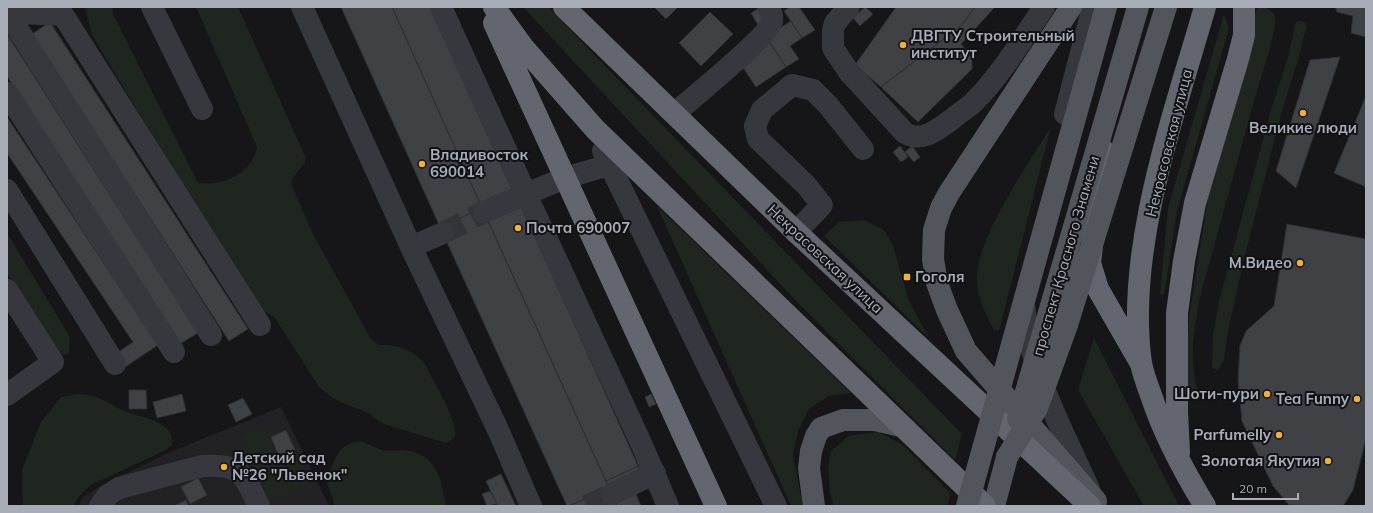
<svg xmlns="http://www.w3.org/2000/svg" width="1373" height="513" font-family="Mulish,sans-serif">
	<rect width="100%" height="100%" fill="#161618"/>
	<!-- built -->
	<path fill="#222225" d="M 281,407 L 329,506 L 78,506 L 82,498 L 97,488 L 168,453 Z"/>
	<!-- green -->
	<path fill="#1e261f" d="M 85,7 L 112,7 L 113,14 L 198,183 C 223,186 252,174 257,147 L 196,7 L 238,7 L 305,156 L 305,163 L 292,179 L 292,186 L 314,236 L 371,339 L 379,345 C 397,344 414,350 425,364 C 433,381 454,414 455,432 C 456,438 451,441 446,443 L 384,424 L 366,412 L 340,402 L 330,396 L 319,387 L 275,318 L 253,303 L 92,35 Z
		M 523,7 L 548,7 L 962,434 L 955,460 L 797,302 Z
		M 1258,7 L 1266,7 L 1274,14 L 1276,21 L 1269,52 L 1256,94 L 1200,297 C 1194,328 1189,358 1197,389 L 1193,398 L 1187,397 L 1185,391 L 1189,317 L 1208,197 L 1255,35 L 1255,14 Z
		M 1224,14 L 1229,28 L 1177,211 L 1164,295 L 1160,294 L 1168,208 Z
		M 1302,21 L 1307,25 L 1298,60 L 1281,114 L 1245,255 L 1228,331 L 1224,360 L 1218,370 L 1212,368 L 1213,335 L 1219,301 L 1271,110 L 1288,57 L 1296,22 Z
		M 1051,127 L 999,331 L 994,330 C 987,317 979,300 977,285 C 972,244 1029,162 1051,127 Z
		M 657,206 L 851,393 L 829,396 L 809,409 L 798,431 L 793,455 L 803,506 L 791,506 Z
		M 864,220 L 884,230 L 893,245 L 909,301 L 929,338 L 824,236 L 839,222 Z
		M 7,233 L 70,337 L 69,354 L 58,355 L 7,273 Z
		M 1094,338 L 1179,506 L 1144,506 L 1078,390 Z
		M 78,394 C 104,395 107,405 130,413 C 145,418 176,423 172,445 L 166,450 L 91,485 L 78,497 L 74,506 L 23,506 L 22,470 L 41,422 L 61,397 Z
		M 264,427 L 280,463 L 296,457 L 309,485 L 270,502 L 241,437 Z
		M 879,432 L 903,445 L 951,494 L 947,506 L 834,506 L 830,493 L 828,468 L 831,451 L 848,436 Z
		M 361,441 C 369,444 379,450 387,451 C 393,451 398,450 403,450 C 437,453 441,478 446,506 L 335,506 L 326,480 C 335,461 337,443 361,441 Z"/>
	<!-- building -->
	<path fill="#404145" stroke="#303034" d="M 341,7 L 392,7 L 482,208 L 440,227 Z
		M 392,7 L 430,7 L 514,194 L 482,208 Z
		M 654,7 L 678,7 L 666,19 Z
		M 790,7 L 799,7 L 815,30 L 802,38 L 784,11 Z
		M 865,7 L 873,14 L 860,26 L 853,18 Z
		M 896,7 L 975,7 L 962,25 L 881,87 L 855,65 Z
		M 975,7 L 995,7 L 961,44 L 972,57 L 972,69 L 918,122 L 881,87 L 962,25 Z
		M 1335,7 L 1366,7 L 1366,37 L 1351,33 L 1353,16 L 1337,12 Z
		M 758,9 L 765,20 L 758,25 L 751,13 Z
		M 710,12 L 733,34 L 701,66 L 679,43 Z
		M 791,21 L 802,38 L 790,46 L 799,59 L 786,67 L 766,37 Z
		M 50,22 L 248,329 L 229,341 L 32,34 Z
		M 7,34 L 198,333 L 178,345 L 7,76 Z
		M 769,41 L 786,67 L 756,87 L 740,63 Z
		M 1340,57 L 1296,188 L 1276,171 L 1310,60 Z
		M 1366,96 L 1366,187 L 1334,173 Z
		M 7,117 L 158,345 L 125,367 L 116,354 L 133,342 L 7,153 Z
		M 900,146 L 908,157 L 901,162 L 893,152 Z
		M 912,146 L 920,157 L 914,162 L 905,152 Z
		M 519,201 L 638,466 L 606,481 L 486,216 Z
		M 482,208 L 609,488 L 569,506 L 567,506 L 440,227 Z
		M 1287,224 L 1366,239 L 1366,438 L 1353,490 L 1343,506 L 1289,505 L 1273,486 L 1242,421 L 1238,381 L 1240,346 L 1246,331 L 1274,306 Z
		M 129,390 L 146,390 L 147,409 L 129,409 Z
		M 182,394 L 186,411 L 157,418 L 153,402 Z
		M 651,394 L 656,404 L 649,407 L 645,397 Z
		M 243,398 L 252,414 L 236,422 L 228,405 Z
		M 286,430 L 295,450 L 279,457 L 271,437 Z
		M 638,466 L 644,477 L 611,491 L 606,481 Z
		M 501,474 L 516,506 L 497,506 L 497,504 L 486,481 Z
		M 198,478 L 207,495 L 190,504 L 181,487 Z
		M 609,488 L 617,506 L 569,506 Z
		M 634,490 L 641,506 L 617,506 L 614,499 Z
		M 490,491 L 497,504 L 487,506 L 482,494 Z
		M 186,500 L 188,506 L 174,506 Z"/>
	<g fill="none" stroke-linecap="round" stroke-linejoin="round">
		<!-- minor-tunnel -->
		<path stroke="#333438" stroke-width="22" stroke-dasharray="22 11" stroke-linecap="butt" d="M 443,233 L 484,212
			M 587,506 L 612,494"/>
		<!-- minor -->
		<path stroke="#37383d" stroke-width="22" d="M 152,7 L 202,109
			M 302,7 L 411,247 L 499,432 L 531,506
			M 441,7 L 526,194 L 484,212
			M 849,7 L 835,23 L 833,30 L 833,48 L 849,72 L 905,133 C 922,143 937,130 951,120 C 958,114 966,109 973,103 C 1001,75 1022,40 1044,7
			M 7,8 L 22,13 L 63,15 L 260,325
			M 7,12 L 211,335
			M 7,93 L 174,352
			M 674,114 C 690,100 769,36 772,21 C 773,15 771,12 768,7
			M 1065,114 L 1093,7
			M 603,151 L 776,506
			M 609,165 L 565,178 L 526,194 L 641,443 L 668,506
			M 7,190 L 115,364
			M 796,232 L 822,205 L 806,185 L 758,139 L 755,126 L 762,110 L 792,85 L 813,90 L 828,105 L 863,149
			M 411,247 L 443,233
			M 7,290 L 53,362 L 7,395
			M 1024,304 C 1029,370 1062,429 1089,489
			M 612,494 L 655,473
			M 100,506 L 108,495 L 119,488 L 202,466 C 241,464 243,473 259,506"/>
		<!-- major -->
		<path stroke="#53555c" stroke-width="22" d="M 1071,7 L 949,193 L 941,208 L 934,230 L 933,259 L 937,283 L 947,310 L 966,351 L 1096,501
			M 814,506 L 809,468 L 811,451 L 816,436 L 821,428 L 843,420 L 875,420 L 901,426
			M 994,506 L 1007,457"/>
		<!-- highway -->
		<path stroke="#63666e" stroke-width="22" d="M 494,7 L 523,47 L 595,129 L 985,506
			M 564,7 L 796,232 L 1090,506
			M 1205,7 C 1174,115 1125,250 1141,363 C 1143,374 1147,384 1151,395 C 1164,435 1183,470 1205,506
			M 494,23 L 716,506
			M 1103,150 L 1090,263 L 1098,289 L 1140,362
			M 1179,453 L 1177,412 L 1177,313 L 1184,261 L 1195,203 L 1238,59 L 1244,35 L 1244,7"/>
		<!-- major-bridge -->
		<path stroke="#53555c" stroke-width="22" d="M 1018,419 L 1138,7
			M 1007,457 L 1037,408 L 1067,325 L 1166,7
			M 967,506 L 1106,7"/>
	</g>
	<!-- markers -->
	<g fill="#f2b134" stroke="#111113" stroke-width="1.5">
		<circle cx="903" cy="45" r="4"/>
		<circle cx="1303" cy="113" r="4"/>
		<circle cx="422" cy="164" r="4"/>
		<circle cx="518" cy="228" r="4"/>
		<circle cx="1300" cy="263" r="4"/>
		<rect x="903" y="273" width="8" height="8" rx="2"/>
		<circle cx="1267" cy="394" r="4"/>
		<circle cx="1357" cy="399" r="4"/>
		<circle cx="1279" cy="435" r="4"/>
		<circle cx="1328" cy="461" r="4"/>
		<circle cx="224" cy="467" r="4"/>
	</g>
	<g text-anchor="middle" stroke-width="4" stroke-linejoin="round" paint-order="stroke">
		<!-- poi labels -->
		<g font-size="15" font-weight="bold" fill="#a8adb8" stroke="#111113" text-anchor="start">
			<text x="911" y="41">ДВГТУ Строительный<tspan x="911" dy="17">институт</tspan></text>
			<text x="1303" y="133" text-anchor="middle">Великие люди</text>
			<text x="430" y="160">Владивосток<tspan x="430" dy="17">690014</tspan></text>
			<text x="526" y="233">Почта 690007</text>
			<text x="1292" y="268" text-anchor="end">М.Видео</text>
			<text x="915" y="282">Гоголя</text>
			<text x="1259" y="399" text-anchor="end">Шоти-пури</text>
			<text x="1349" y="404" text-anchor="end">Tea Funny</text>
			<text x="1271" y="440" text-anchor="end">Parfumelly</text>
			<text x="232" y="463">Детский сад<tspan x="232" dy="17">№26 "Львенок"</tspan></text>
			<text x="1320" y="466" text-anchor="end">Золотая Якутия</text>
		</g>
		<!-- street labels -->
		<g font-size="15" fill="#a8adb8" stroke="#111113">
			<text transform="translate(1169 143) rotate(-76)" y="5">Некрасовская улица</text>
			<text transform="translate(1066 256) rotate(-74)" y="5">проспект Красного Знамени</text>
			<text transform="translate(825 259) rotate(43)" y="5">Некрасовская улица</text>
		</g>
	</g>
	<!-- border -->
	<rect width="1373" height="513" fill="none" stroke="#a8adb8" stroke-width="16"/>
	<!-- scale -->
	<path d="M1233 493v6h65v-6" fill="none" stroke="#a8adb8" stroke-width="2"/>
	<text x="1239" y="493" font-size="12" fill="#a8adb8" stroke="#111113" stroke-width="3" paint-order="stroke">20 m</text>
</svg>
